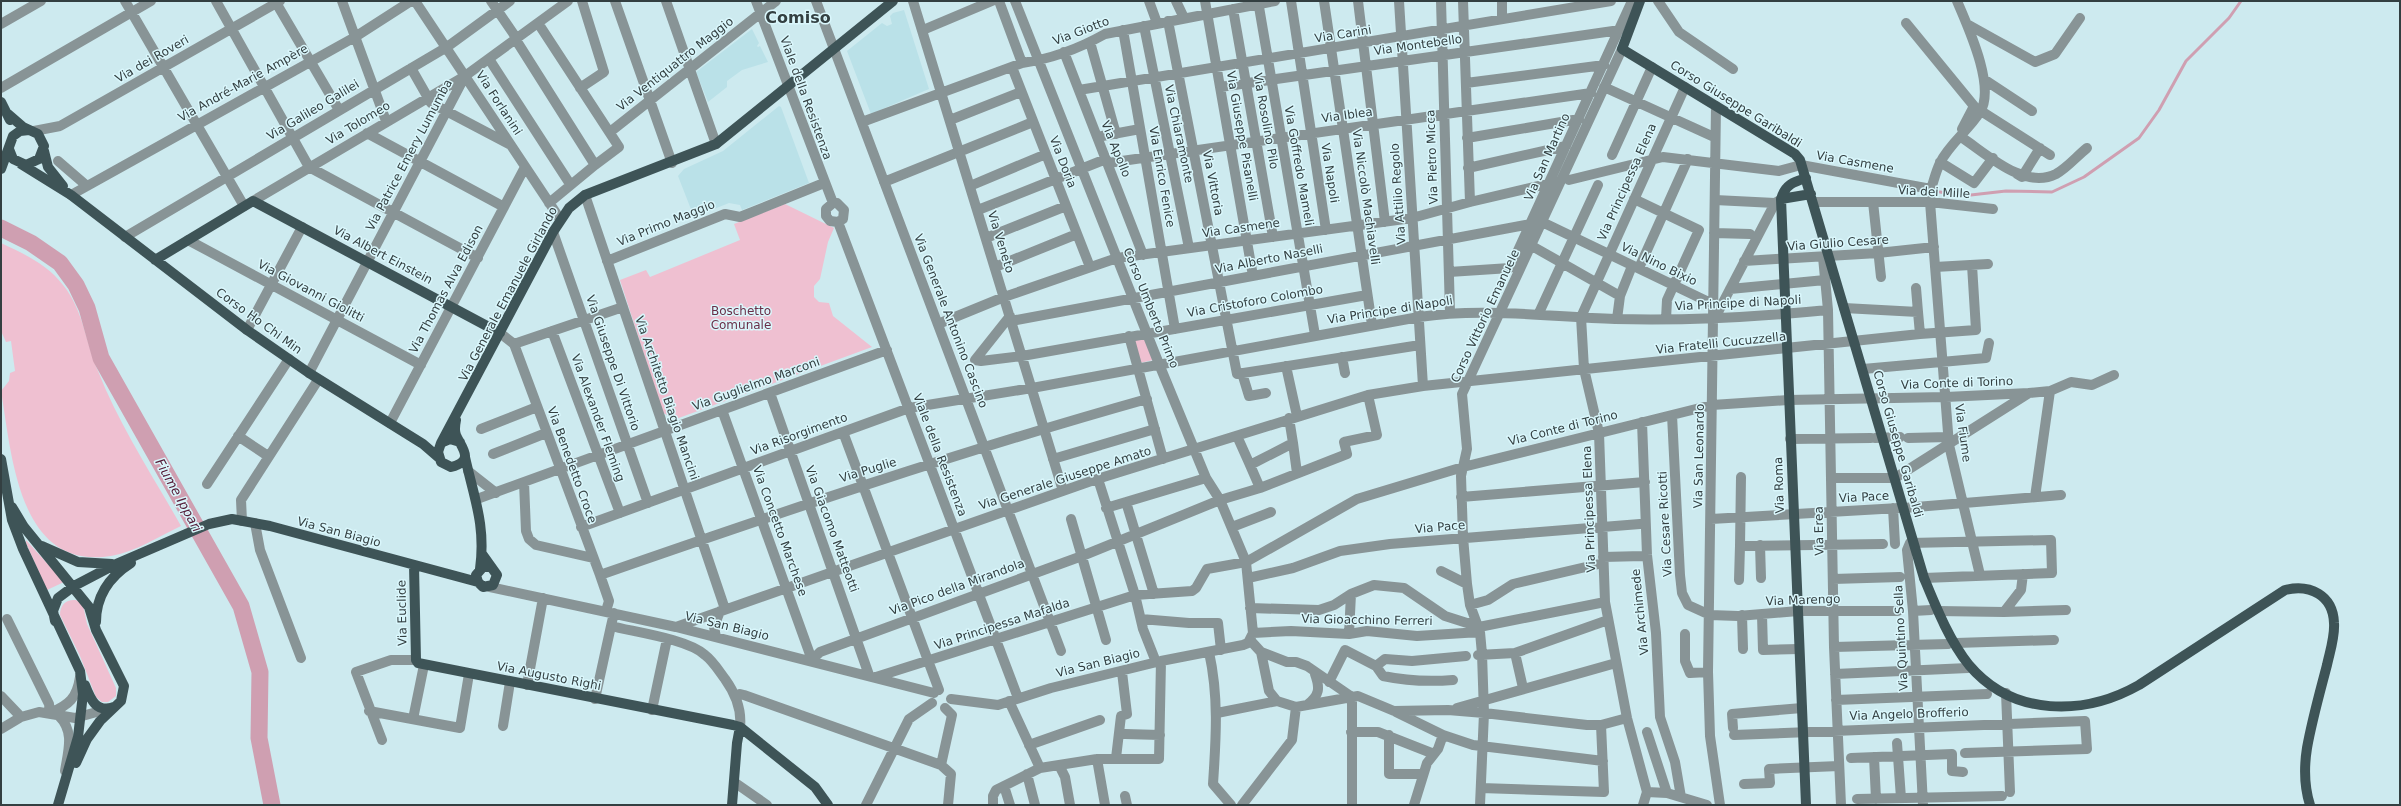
<svg xmlns="http://www.w3.org/2000/svg" width="2401" height="806" font-family="'DejaVu Sans',sans-serif">
	<rect width="100%" height="100%" fill="#cdeaef"/>
	<!-- built -->
	<path fill="#bae1e8" d="M 904,10 L 929,89 L 871,114 L 847,51 L 882,23 L 887,26 L 892,24 L 890,16 L 893,13 Z
		M 752,29 L 759,43 L 757,46 L 758,47 L 760,46 L 768,62 L 742,70 L 727,81 L 727,87 L 708,102 L 696,72 Z
		M 779,106 L 781,107 L 809,183 L 742,210 L 740,205 L 729,203 L 694,217 L 678,176 L 684,169 L 723,151 Z"/>
	<!-- green -->
	<path fill="#efc0d1" d="M 785,204 L 834,228 L 828,242 L 820,279 L 814,286 L 814,297 L 819,302 L 829,303 L 833,316 L 872,347 L 676,419 L 663,413 L 620,280 L 646,270 L 650,277 L 740,240 L 734,224 Z
		M 1,243 C 24,254 47,264 63,285 C 83,309 86,343 98,371 C 119,425 153,476 181,526 C 160,536 135,552 111,556 C 18,571 12,455 1,391 L 9,381 L 10,373 L 15,371 L 11,341 L 6,342 L 1,331 Z
		M 1145,338 L 1153,360 L 1140,363 L 1134,340 Z
		M 26,540 L 64,582 L 47,590 L 26,543 Z
		M 76,600 L 83,605 L 87,624 L 116,688 L 116,696 L 108,702 L 102,702 L 96,697 L 80,656 L 60,615 C 60,605 66,599 76,600 Z"/>
	<g fill="none" stroke-linecap="round" stroke-linejoin="round">
		<!-- stream -->
		<path stroke="#cf9fb1" stroke-width="3" d="M 1940,192 L 1962,196 L 2006,191 L 2052,192 L 2084,177 L 2139,138 L 2159,110 L 2186,61 L 2229,18 L 2241,1"/>
		<!-- river -->
		<path stroke="#cf9fb1" stroke-width="17" d="M 1,228 L 31,243 L 60,263 L 76,285 L 87,308 L 101,358 L 241,606 L 260,672 L 259,738 L 272,805"/>
		<!-- minor -->
		<path stroke="#889496" stroke-width="10" d="M 125,1 L 244,206
			M 216,1 L 309,167 L 478,258
			M 275,1 L 339,110
			M 342,1 L 386,121
			M 415,1 L 560,219
			M 491,1 L 517,39
			M 615,1 L 672,163
			M 666,1 L 716,144
			M 756,1 L 833,203 L 826,209 L 826,216 L 830,221 L 838,222 L 1018,698
			M 816,1 L 1061,651
			M 913,1 L 1063,491
			M 999,1 L 1022,63
			M 1149,1 L 1157,23
			M 1176,1 L 1184,18
			M 1205,1 L 1253,276
			M 1258,1 L 1315,335
			M 1291,1 L 1326,230
			M 1324,1 L 1372,325
			M 1358,1 L 1385,222
			M 1399,1 L 1423,386
			M 1441,1 L 1450,312
			M 1463,1 L 1470,202
			M 1502,1 L 1502,18
			M 1658,1 L 1679,32 L 1733,69
			M 1233,9 L 1273,237
			M 1168,21 L 1237,374 L 1420,345
			M 538,23 L 619,147 L 595,165
			M 1906,23 L 1974,106 L 1962,129
			M 1,24 L 41,1
			M 1967,24 L 2035,62 L 2055,54 L 2080,18
			M 1144,26 L 1189,248
			M 923,30 L 992,1
			M 1123,30 L 1175,329
			M 516,40 L 595,165 L 549,203
			M 1090,42 L 1116,134
			M 1064,52 L 1143,255
			M 489,59 L 570,184
			M 1012,67 L 1090,267
			M 411,68 L 431,103 L 509,144
			M 1985,80 L 2032,111
			M 1466,83 L 1604,65
			M 1220,87 L 1620,30
			M 1604,87 L 1714,137
			M 1,88 L 151,1
			M 580,88 L 604,72 L 582,1
			M 1079,90 L 1611,1
			M 1716,106 L 1708,672 L 1710,736 L 1720,805
			M 1981,111 L 2050,155
			M 950,120 L 1021,92
			M 862,122 L 1022,63 C 1051,59 1080,48 1105,34 L 1275,1
			M 34,131 L 60,126 L 280,1
			M 610,132 L 776,1
			M 367,133 L 504,207
			M 1097,137 L 1140,129
			M 1961,137 C 1987,154 2024,190 2056,174 C 2067,168 2077,156 2087,148
			M 1467,138 L 1579,119
			M 1612,155 L 1652,67
			M 58,161 L 87,186
			M 1940,162 L 1974,183 L 1993,158
			M 1108,163 L 1591,93
			M 1468,168 L 1566,146
			M 2017,174 L 2022,177 L 2040,148
			M 1569,180 L 1663,157 L 1779,171 L 1801,165 L 1931,189 C 1934,180 1936,171 1940,163 C 1949,144 1969,130 1980,112 C 1996,87 1968,27 1957,1
			M 884,182 L 1033,122
			M 970,186 L 1046,154
			M 1931,189 L 1930,202 L 1949,445 L 1980,575
			M 71,195 L 355,37 L 411,1
			M 585,195 L 725,609
			M 1634,199 L 1699,230 L 1667,300 L 1666,319
			M 1715,200 L 1775,203 L 1780,200
			M 253,201 L 465,76 L 568,1
			M 1814,202 L 1930,202 L 1993,209
			M 1873,202 L 1881,277
			M 833,203 L 837,203 L 844,210 L 843,219 L 838,222
			M 978,210 L 1106,159
			M 1542,222 L 1719,307
			M 553,232 L 648,503
			M 1714,233 L 1750,234
			M 125,237 L 447,47 L 510,1
			M 986,238 L 1066,206
			M 188,240 L 421,365
			M 1532,246 L 1620,296
			M 1823,257 L 1828,310 L 1834,647 L 1841,805
			M 607,261 L 725,214 L 740,217 L 824,183
			M 1744,261 L 1878,253 L 1934,247
			M 995,267 L 1077,234
			M 1935,267 L 1988,264
			M 1639,268 L 1688,159
			M 1449,272 L 1510,268 L 1632,1
			M 1916,288 L 1918,312
			M 1730,289 L 1825,280
			M 1844,308 L 1918,312 L 1920,334
			M 1717,314 L 1775,203
			M 1538,315 L 1598,185
			M 1010,316 L 975,360 L 981,361 L 1022,356 L 1367,295
			M 1617,319 L 1620,296 L 1632,266
			M 1011,321 L 1531,224
			M 938,324 L 1004,297 L 1117,258 L 1412,218 L 1470,202 L 1555,182
			M 247,330 L 302,227
			M 552,331 L 620,513
			M 500,333 L 514,344 L 600,575 L 609,601 L 606,611
			M 1129,336 L 1163,459
			M 514,344 L 623,307
			M 1342,357 L 1345,373
			M 1286,366 L 1297,416
			M 1863,369 L 1986,358 L 1989,343
			M 309,373 L 465,76
			M 1242,373 L 1249,396 L 1266,393
			M 2050,391 L 2071,382 L 2092,385 L 2114,375
			M 770,393 L 869,675
			M 722,410 L 812,660 L 820,652 L 1082,556 L 1220,500 L 1260,488 L 1347,454 L 1344,442 L 1377,435 L 1368,395
			M 1672,415 L 1680,575 L 1682,593 L 1688,605 L 1710,615 L 1738,616 L 1798,611 L 1898,611
			M 1642,422 L 1647,555 L 1656,633 L 1660,717 L 1675,762 L 1681,797
			M 390,423 L 525,167
			M 481,429 L 537,407
			M 843,432 L 939,690
			M 238,436 L 268,456
			M 1237,436 L 1250,465 L 1293,443 L 1289,418
			M 1875,438 L 1900,437
			M 1908,438 L 1948,437
			M 1790,439 L 1871,438
			M 1293,443 L 1297,473
			M 493,454 L 546,433
			M 1053,459 L 1155,429
			M 1250,465 L 1260,488
			M 468,471 L 496,493
			M 1741,477 L 1740,546 L 1883,544
			M 1831,478 L 1890,478
			M 1895,478 L 2029,393 L 2050,391 L 2035,497
			M 1098,479 L 1135,595 L 1143,629 L 1156,662
			M 524,482 L 526,531 L 529,539 L 536,545 L 593,558
			M 207,484 L 289,359
			M 1461,497 L 1645,482
			M 477,499 L 887,350
			M 1126,502 L 1154,594
			M 1106,508 L 1206,478
			M 1893,508 L 1895,544
			M 1904,508 L 2061,495
			M 1071,519 L 1106,640
			M 1711,519 L 1899,508
			M 242,521 L 241,500 L 318,380
			M 255,523 L 260,550 L 301,658
			M 581,527 L 909,408 L 1032,388 L 1419,317 C 1484,307 1550,317 1615,319 C 1687,321 1757,317 1828,310
			M 1232,527 L 1271,512
			M 1760,545 L 1761,578
			M 1603,557 L 1643,556
			M 1441,571 L 1467,584
			M 600,575 C 781,512 962,451 1147,399
			M 1248,578 L 1293,568 L 1340,551 L 1390,544 L 1640,524
			M 1833,579 L 1900,577
			M 1739,580 L 1740,546
			M 490,587 L 676,627 L 934,693
			M 1470,605 L 1488,600 L 1513,584 L 1603,563
			M 1250,608 L 1319,610 L 1334,605 L 1351,594 L 1374,585 L 1404,588 L 1445,616 L 1467,623 L 1476,622
			M 1913,611 L 1931,610
			M 1938,611 L 2004,612 L 2066,610
			M 2004,612 L 2021,590 L 2023,574
			M 614,613 L 611,626 C 634,632 688,639 705,655 C 713,661 719,671 725,679 C 735,693 742,709 740,727
			M 1742,615 L 1743,649
			M 1762,615 L 1763,650 L 1799,649
			M 7,619 L 49,704 L 50,713
			M 1141,619 L 1189,623 L 1218,623 L 1221,650
			M 676,627 L 1094,480 L 1368,395 L 1423,386 L 1920,334 L 1976,330 L 1972,265
			M 1479,627 L 1605,602
			M 1253,633 L 1291,631 L 1349,634 L 1367,631 L 1417,636 L 1480,632
			M 1349,634 L 1351,594
			M 1685,634 L 1685,661 L 1690,673 L 1708,672
			M 716,637 L 714,627 L 720,611
			M 1250,640 L 1261,652 L 1269,691 L 1277,701 L 1296,707 L 1352,697
			M 1956,643 L 2054,640
			M 1834,647 L 1948,644
			M 1209,652 C 1219,697 1216,739 1213,784 L 1231,805
			M 1261,652 L 1287,662 L 1296,662 L 1307,666 L 1352,697
			M 1515,653 L 1523,688
			M 1478,655 L 1515,653 L 1608,620
			M 1376,666 L 1383,676 C 1407,681 1428,682 1453,680
			M 1835,674 L 1968,668
			M 876,677 L 1135,595 L 1192,591 L 1196,588 L 1207,569 L 1246,562 L 1357,499 L 1463,467 L 1712,405 L 1788,400 L 1946,397 L 2029,393
			M 1329,682 L 1345,650 L 1376,666 L 1385,659 L 1412,661 L 1466,656
			M 527,685 L 543,598
			M 2006,693 L 2010,792
			M 1,696 L 21,717
			M 736,698 L 740,694 L 744,695 L 941,765 L 951,774 L 948,805
			M 595,699 L 611,626
			M 951,699 L 998,705 L 1051,688 L 1161,661 L 1243,645 L 1248,643 L 1253,633 L 1246,562 L 1220,500 L 1206,478 L 1159,364 L 1015,1
			M 1836,700 L 1987,694
			M 1009,701 L 1040,768 L 1097,759 L 1159,759 L 1161,661
			M 1307,705 C 1320,695 1320,688 1315,674
			M 1457,708 L 1616,663
			M 652,710 L 667,639
			M 369,711 L 460,728 L 469,674
			M 1396,712 L 1443,735 L 1473,745 L 1603,761
			M 50,713 C 69,705 77,698 80,677
			M 1217,713 L 1277,701
			M 59,716 C 75,732 68,751 65,771
			M 413,719 L 424,665
			M 503,726 L 510,682
			M 1733,728 L 1732,714 L 1802,708
			M 1,729 L 21,717 L 39,712 L 75,718 L 111,708
			M 1351,732 L 1378,732 L 1434,754
			M 1647,732 L 1667,793
			M 1125,734 L 1160,735
			M 1389,735 L 1389,774 L 1423,774
			M 1734,735 L 2085,721 L 2087,749 L 1965,753
			M 382,740 L 356,672 L 391,660 L 416,660
			M 1897,743 L 1901,798
			M 1029,745 L 1100,720
			M 1874,757 L 1876,799
			M 1116,758 L 1121,716 L 1127,714 L 1122,672
			M 1851,758 L 1952,754 L 1952,771 L 1963,772
			M 1097,759 L 1105,805
			M 941,765 L 952,715 L 945,708
			M 1059,765 L 1065,777 L 1070,805
			M 1027,774 L 1035,805
			M 734,782 L 767,805
			M 1744,784 L 1770,783 L 1769,769 L 1839,766
			M 1004,786 L 1010,805
			M 1481,788 L 1604,792 L 1601,725
			M 1647,792 L 1667,793 L 1707,805
			M 1125,796 L 1127,805
			M 1857,799 L 2002,796
			M 866,805 L 909,719 L 932,703
			M 993,805 L 993,796 L 996,790 L 1040,768
			M 1242,805 L 1292,740 L 1296,707
			M 1352,805 L 1352,697 L 1358,696 L 1394,711 L 1448,710 L 1484,713 L 1587,725 L 1601,725 L 1627,718
			M 1414,805 L 1427,763 L 1438,749 L 1443,735
			M 1480,805 L 1484,713 L 1482,654 L 1480,632 L 1470,605 L 1467,584 L 1463,537 L 1461,476 L 1467,449 L 1462,394 L 1622,49
			M 1643,805 L 1647,792 L 1627,718 L 1605,602 L 1599,433 L 1584,369 L 1581,317 L 1685,87
			M 1923,805 L 1913,611 L 1907,550 L 1910,543 L 2051,540 L 2052,573 L 1924,578"/>
		<!-- major -->
		<path stroke="#3e5457" stroke-width="10" d="M 1640,1 L 1622,49 L 1795,154 L 1800,160 L 1924,578 C 1936,607 1949,640 1969,665 C 2013,717 2084,716 2139,685 L 2285,590 C 2310,584 2333,595 2334,623 C 2335,637 2330,651 2327,665 C 2320,692 2312,720 2307,748 C 2304,767 2304,786 2310,805
			M 1,102 L 10,120
			M 8,114 L 23,127 L 38,134 L 44,146 L 39,159 L 26,165 L 13,159 L 9,149
			M 44,151 L 48,167 L 63,186
			M 21,164 L 71,195 L 247,330 L 309,373 L 423,444 L 438,457
			M 1,169 L 13,136 L 20,131 L 29,130
			M 1806,178 C 1793,182 1785,185 1781,199 L 1806,805
			M 1781,199 L 1811,194
			M 155,260 L 253,201 L 500,333
			M 456,420 C 455,425 454,430 456,435 C 461,447 476,461 451,467 L 441,462 L 438,452 L 441,443 L 450,439 L 460,442
			M 441,443 L 553,232 L 569,208 L 585,195 L 716,144 L 893,1
			M 465,457 C 474,498 486,525 480,569
			M 1,459 L 12,520 L 23,549 L 80,671 L 83,694 L 78,737 L 58,805
			M 12,507 L 24,527 L 89,607 L 96,630 L 124,686 L 121,701 L 100,721 L 87,739 L 76,763
			M 42,546 L 78,562 L 112,564
			M 482,554 L 497,575 L 493,585 L 483,587 L 478,582 L 476,575 L 483,567 L 491,567
			M 414,565 L 416,660 L 418,663 L 733,725 L 740,727 L 815,787 L 828,805
			M 55,621 L 53,611 L 58,598 L 74,586 L 116,564 L 209,524 L 232,519 L 270,526 L 478,582
			M 96,622 C 96,596 109,577 131,563
			M 85,685 C 90,698 96,714 114,707
			M 732,805 L 737,743 L 740,727"/>
	</g>
	<g text-anchor="middle" stroke-width="3" stroke-linejoin="round" paint-order="stroke">
		<!-- street labels -->
		<g font-size="12" fill="#333f41" stroke="#daf7fc">
			<text transform="translate(1081 31) rotate(-21)" y="4">Via Giotto</text>
			<text transform="translate(1343 34) rotate(-9)" y="4">Via Carini</text>
			<text transform="translate(1418 45) rotate(-8)" y="4">Via Montebello</text>
			<text transform="translate(152 59) rotate(-30)" y="4">Via dei Roveri</text>
			<text transform="translate(675 64) rotate(-38)" y="4">Via Ventiquattro Maggio</text>
			<text transform="translate(243 83) rotate(-29)" y="4">Via André-Marie Ampère</text>
			<text transform="translate(806 98) rotate(70)" y="4">Viale della Resistenza</text>
			<text transform="translate(499 103) rotate(57)" y="4">Via Forlanini</text>
			<text transform="translate(1736 104) rotate(32)" y="4">Corso Giuseppe Garibaldi</text>
			<text transform="translate(313 110) rotate(-31)" y="4">Via Galileo Galilei</text>
			<text transform="translate(1347 115) rotate(-8)" y="4">Via Iblea</text>
			<text transform="translate(1266 121) rotate(80)" y="4">Via Rosolino Pilo</text>
			<text transform="translate(358 123) rotate(-31)" y="4">Via Tolomeo</text>
			<text transform="translate(1179 134) rotate(78)" y="4">Via Chiaramonte</text>
			<text transform="translate(1242 136) rotate(80)" y="4">Via Giuseppe Pisanelli</text>
			<text transform="translate(1116 149) rotate(68)" y="4">Via Apollo</text>
			<text transform="translate(409 155) rotate(-62)" y="4">Via Patrice Emery Lumumba</text>
			<text transform="translate(1432 157) rotate(-92)" y="4">Via Pietro Micca</text>
			<text transform="translate(1547 157) rotate(-66)" y="4">Via San Martino</text>
			<text transform="translate(1063 162) rotate(69)" y="4">Via Doria</text>
			<text transform="translate(1855 162) rotate(10)" y="4">Via Casmene</text>
			<text transform="translate(1299 166) rotate(80)" y="4">Via Goffredo Mameli</text>
			<text transform="translate(1330 173) rotate(81)" y="4">Via Napoli</text>
			<text transform="translate(1162 177) rotate(80)" y="4">Via Enrico Fenice</text>
			<text transform="translate(1627 182) rotate(-66)" y="4">Via Principessa Elena</text>
			<text transform="translate(1213 183) rotate(79)" y="4">Via Vittoria</text>
			<text transform="translate(1934 192) rotate(3)" y="4">Via dei Mille</text>
			<text transform="translate(1398 194) rotate(-94)" y="4">Via Attilio Regolo</text>
			<text transform="translate(1366 197) rotate(82)" y="4">Via Niccolò Machiavelli</text>
			<text transform="translate(666 223) rotate(-22)" y="4">Via Primo Maggio</text>
			<text transform="translate(1241 228) rotate(-8)" y="4">Via Casmene</text>
			<text transform="translate(1001 242) rotate(73)" y="4">Via Veneto</text>
			<text transform="translate(1838 243) rotate(-4)" y="4">Via Giulio Cesare</text>
			<text transform="translate(383 255) rotate(28)" y="4">Via Albert Einstein</text>
			<text transform="translate(1269 259) rotate(-11)" y="4">Via Alberto Naselli</text>
			<text transform="translate(1659 264) rotate(26)" y="4">Via Nino Bixio</text>
			<text transform="translate(446 289) rotate(-62)" y="4">Via Thomas Alva Edison</text>
			<text transform="translate(311 291) rotate(28)" y="4">Via Giovanni Giolitti</text>
			<text transform="translate(508 294) rotate(-62)" y="4">Via Generale Emanuele Girlando</text>
			<text transform="translate(1255 301) rotate(-10)" y="4">Via Cristoforo Colombo</text>
			<text transform="translate(1738 303) rotate(-3)" y="4">Via Principe di Napoli</text>
			<text transform="translate(1151 308) rotate(68)" y="4">Corso Umberto Primo</text>
			<text transform="translate(1390 310) rotate(-9)" y="4">Via Principe di Napoli</text>
			<text transform="translate(1485 316) rotate(-65)" y="4">Corso Vittorio Emanuele</text>
			<text transform="translate(259 321) rotate(36)" y="4">Corso Ho Chi Min</text>
			<text transform="translate(951 321) rotate(69)" y="4">Via Generale Antonino Cascino</text>
			<text transform="translate(1721 343) rotate(-6)" y="4">Via Fratelli Cucuzzella</text>
			<text transform="translate(613 363) rotate(71)" y="4">Via Giuseppe Di Vittorio</text>
			<text transform="translate(1957 383) rotate(-2)" y="4">Via Conte di Torino</text>
			<text transform="translate(756 384) rotate(-20)" y="4">Via Guglielmo Marconi</text>
			<text transform="translate(667 398) rotate(71)" y="4">Via Architetto Biagio Mancini</text>
			<text transform="translate(598 418) rotate(70)" y="4">Via Alexander Fleming</text>
			<text transform="translate(1563 428) rotate(-14)" y="4">Via Conte di Torino</text>
			<text transform="translate(1963 433) rotate(82)" y="4">Via Fiume</text>
			<text transform="translate(799 434) rotate(-20)" y="4">Via Risorgimento</text>
			<text transform="translate(1898 444) rotate(74)" y="4">Corso Giuseppe Garibaldi</text>
			<text transform="translate(940 455) rotate(69)" y="4">Viale della Resistenza</text>
			<text transform="translate(1699 456) rotate(-89)" y="4">Via San Leonardo</text>
			<text transform="translate(572 465) rotate(70)" y="4">Via Benedetto Croce</text>
			<text transform="translate(868 470) rotate(-17)" y="4">Via Puglie</text>
			<text transform="translate(1065 478) rotate(-18)" y="4">Via Generale Giuseppe Amato</text>
			<text transform="translate(1779 485) rotate(-92)" y="4">Via Roma</text>
			<text transform="translate(1864 497) rotate(-3)" y="4">Via Pace</text>
			<text transform="translate(1589 509) rotate(-92)" y="4">Via Principessa Elena</text>
			<text transform="translate(1665 524) rotate(-93)" y="4">Via Cesare Ricotti</text>
			<text transform="translate(1440 527) rotate(-5)" y="4">Via Pace</text>
			<text transform="translate(832 529) rotate(70)" y="4">Via Giacomo Matteotti</text>
			<text transform="translate(780 531) rotate(70)" y="4">Via Concetto Marchese</text>
			<text transform="translate(1819 531) rotate(-91)" y="4">Via Erea</text>
			<text transform="translate(339 532) rotate(15)" y="4">Via San Biagio</text>
			<text transform="translate(957 587) rotate(-20)" y="4">Via Pico della Mirandola</text>
			<text transform="translate(1803 600) rotate(-2)" y="4">Via Marengo</text>
			<text transform="translate(1640 612) rotate(-96)" y="4">Via Archimede</text>
			<text transform="translate(402 613) rotate(-91)" y="4">Via Euclide</text>
			<text transform="translate(1367 620) rotate(1)" y="4">Via Gioacchino Ferreri</text>
			<text transform="translate(1002 624) rotate(-18)" y="4">Via Principessa Mafalda</text>
			<text transform="translate(727 626) rotate(14)" y="4">Via San Biagio</text>
			<text transform="translate(1901 638) rotate(-93)" y="4">Via Quintino Sella</text>
			<text transform="translate(1098 663) rotate(-14)" y="4">Via San Biagio</text>
			<text transform="translate(549 676) rotate(11)" y="4">Via Augusto Righi</text>
			<text transform="translate(1909 714) rotate(-2)" y="4">Via Angelo Brofferio</text>
		</g>
		<!-- park labels -->
		<g font-size="12" fill="#6a2e48" stroke="#daf7fc">
			<text x="741" y="315">Boschetto<tspan x="741" dy="14">Comunale</tspan></text>
		</g>
		<!-- water labels -->
		<g font-size="13" font-style="italic" fill="#551b37" stroke="#daf7fc">
			<text transform="translate(179 495) rotate(61)" y="5">Fiume Ippari</text>
		</g>
		<!-- district labels -->
		<g font-size="16" font-weight="bold" fill="#333f41" stroke="#daf7fc">
			<text x="798" y="23">Comiso</text>
		</g>
	</g>
	<!-- border -->
	<rect width="2401" height="806" fill="none" stroke="#333f41" stroke-width="4"/>
</svg>
